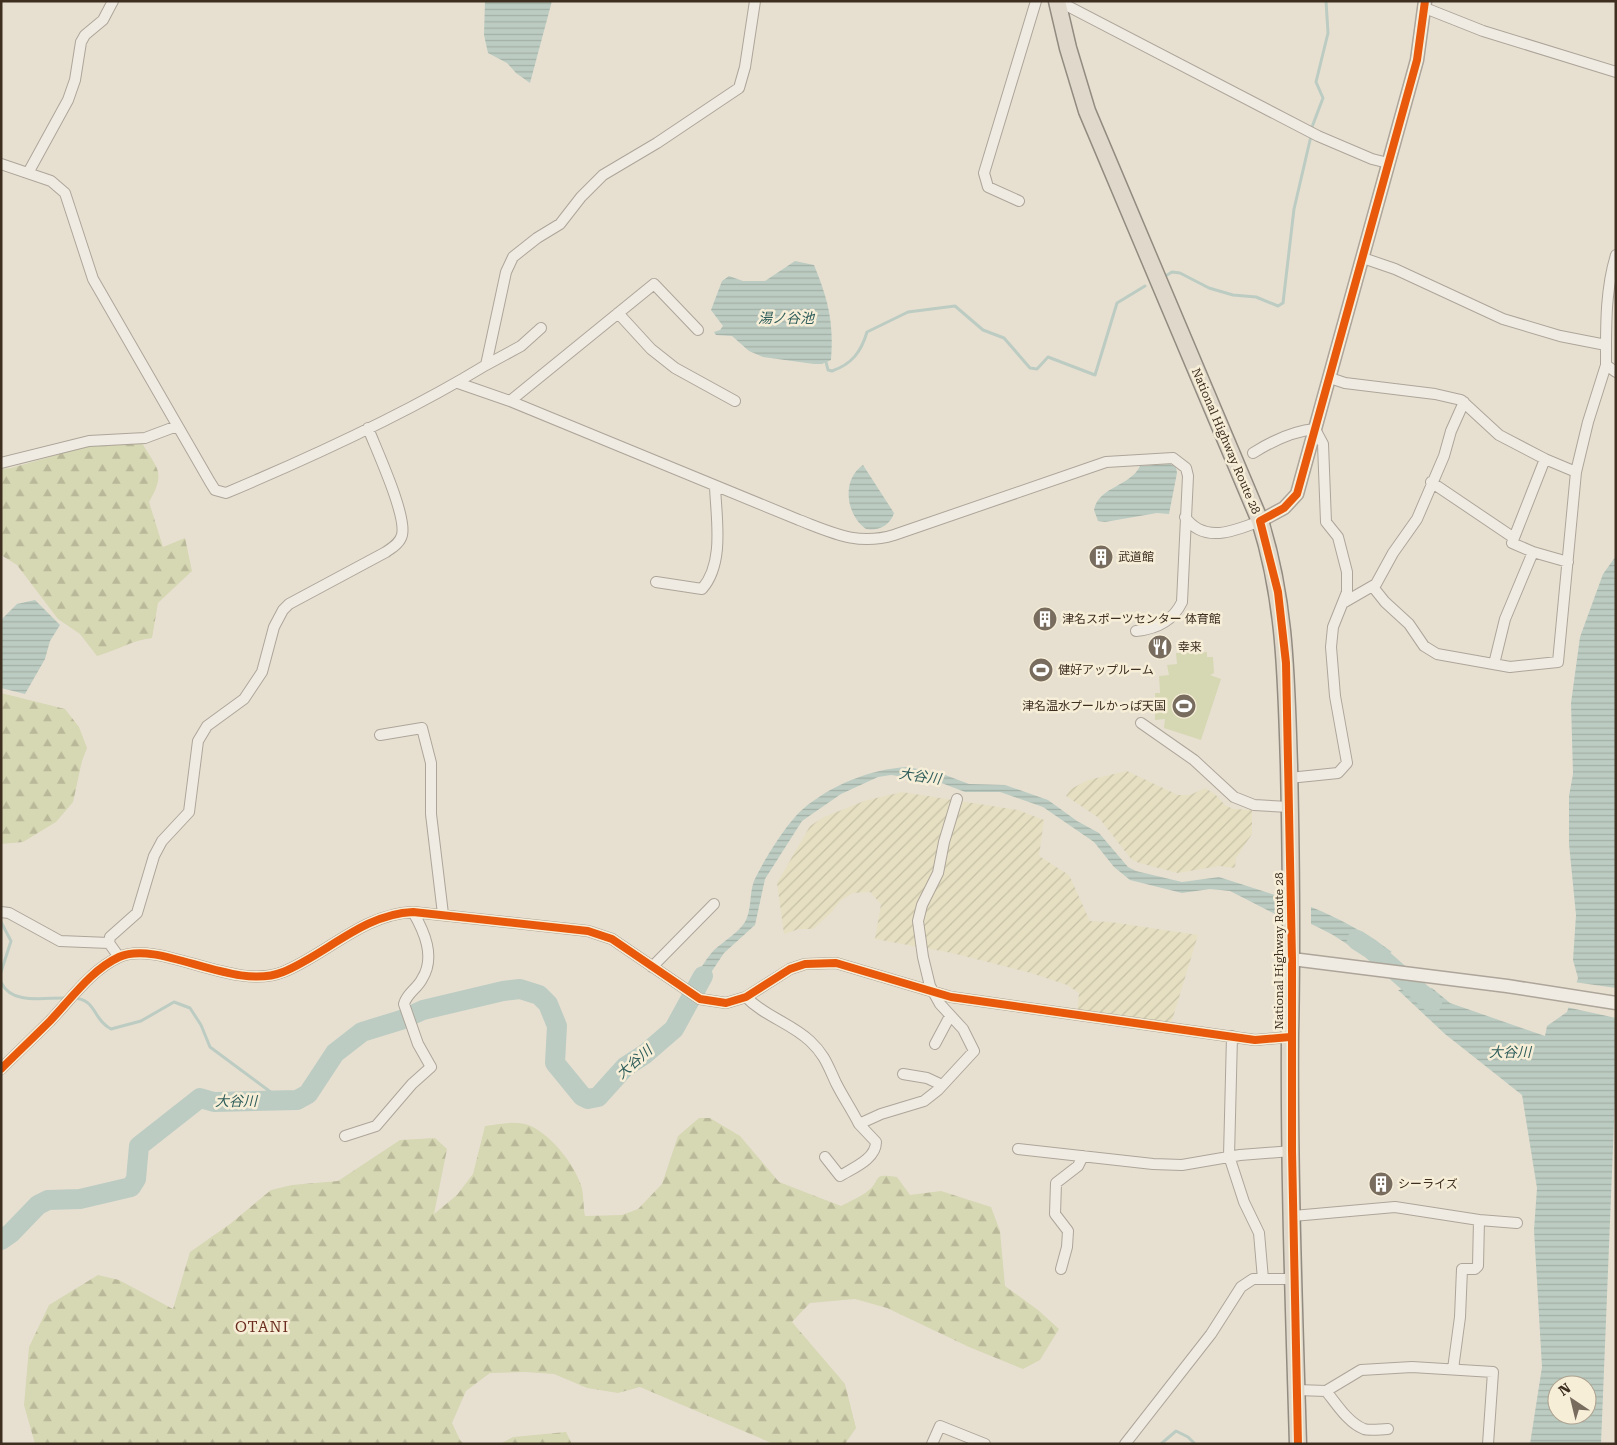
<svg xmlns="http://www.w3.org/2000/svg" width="1617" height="1445" font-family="'Roboto Serif','Noto Sans JP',serif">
	<defs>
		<pattern id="farmland-furrows" width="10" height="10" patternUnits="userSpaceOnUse" patternTransform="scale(1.25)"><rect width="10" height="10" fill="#e6dfc2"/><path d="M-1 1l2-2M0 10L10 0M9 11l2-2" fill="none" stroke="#c6c0a6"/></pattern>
		<pattern id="forest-firs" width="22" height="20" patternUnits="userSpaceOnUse" patternTransform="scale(1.25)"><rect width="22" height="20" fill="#d6d7b3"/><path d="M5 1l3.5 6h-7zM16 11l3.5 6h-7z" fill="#b9b99a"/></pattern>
		<pattern id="water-rules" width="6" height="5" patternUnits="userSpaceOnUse" patternTransform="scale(1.25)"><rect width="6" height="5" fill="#bcccc2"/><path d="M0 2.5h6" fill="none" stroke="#a2b0a6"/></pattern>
	</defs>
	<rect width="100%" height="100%" fill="#e7e0d1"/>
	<!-- farmland -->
	<path fill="url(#farmland-furrows)" d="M 1127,771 L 1178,795 L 1190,795 L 1205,788 L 1215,794 L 1225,805 L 1233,809 L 1252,810 L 1252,834 L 1236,858 L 1235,868 L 1219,866 L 1178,873 L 1139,863 L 1131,859 L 1099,818 L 1066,796 L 1071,789 L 1088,780 Z
		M 902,792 L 1018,810 L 1044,820 L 1039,856 L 1069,875 L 1090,921 L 1111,922 L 1198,935 L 1170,1027 L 1077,1013 L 1079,993 L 1067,985 L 1031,973 L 952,953 L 875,939 L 881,904 L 870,892 L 853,893 L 840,901 L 831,913 L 813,929 L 799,929 L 784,934 L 777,883 L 810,826 L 824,817 L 864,801 Z"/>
	<!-- green -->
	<path fill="#d6d7b3" d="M 1186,648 L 1195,648 L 1195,653 L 1207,652 L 1207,657 L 1213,657 L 1214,673 L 1210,675 L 1221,679 L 1201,740 L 1164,728 L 1165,719 L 1155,720 L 1155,693 L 1160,693 L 1159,676 L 1169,675 L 1167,665 L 1177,664 L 1176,653 L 1186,653 Z"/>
	<!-- forest -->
	<path fill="url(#forest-firs)" d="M 142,443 C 158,470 166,472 149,502 L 163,547 L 185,538 L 192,571 L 158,603 L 152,638 C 132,640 116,651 97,656 L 80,634 L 58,619 L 17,565 L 1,555 L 1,469 L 11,468 L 92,445 Z
		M 1,693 L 65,709 L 79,727 L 87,748 L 82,761 L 73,802 L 56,822 L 23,842 L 1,844 Z
		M 699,1118 L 710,1118 L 740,1136 L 779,1182 L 841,1206 C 850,1201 861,1197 869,1190 C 882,1179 871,1173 897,1177 L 910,1195 L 941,1191 L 991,1207 L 1000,1231 L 1005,1286 L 1038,1310 L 1059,1329 L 1040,1360 L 1023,1369 L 969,1347 L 887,1308 L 855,1299 L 810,1303 L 792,1322 L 845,1384 L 856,1428 L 845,1444 L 774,1444 L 640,1387 L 618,1393 L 587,1388 L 554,1374 L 525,1372 L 490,1373 L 466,1391 L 452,1423 L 460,1440 L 464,1444 L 35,1444 L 24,1405 L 29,1347 L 49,1305 L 98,1275 L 119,1280 L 173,1309 L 190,1252 L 230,1224 L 271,1190 L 292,1185 L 338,1181 L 400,1140 L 435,1138 L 447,1149 L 434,1214 L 457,1195 L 473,1174 L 485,1126 C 500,1124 517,1120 531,1126 C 553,1137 573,1163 581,1185 C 584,1194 583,1206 585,1216 L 622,1215 L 638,1209 L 662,1184 L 678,1136 Z
		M 566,1432 L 572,1444 L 500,1444 L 513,1437 Z"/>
	<!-- water -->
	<path fill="url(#water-rules)" fill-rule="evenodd" d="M 485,1 L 552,1 L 530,83 L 516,73 L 507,63 L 488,53 L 484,35 Z
		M 795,261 L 814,265 C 828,299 834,322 831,360 L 822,364 L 814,364 L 763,357 L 749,351 L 732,336 L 716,335 L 714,332 L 720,330 L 723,326 L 711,310 L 722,281 L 729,276 L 743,281 L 765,281 Z
		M 1170,464 L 1176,467 L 1177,473 L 1169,514 L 1157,513 L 1105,522 L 1098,521 L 1094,510 C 1099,486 1130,487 1140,466 Z
		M 863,465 L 894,513 C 890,526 878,531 866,529 C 846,515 841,480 863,465 Z
		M 1616,556 L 1616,1073 L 1601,1444 L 1530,1444 L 1542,1367 L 1534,1230 L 1537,1188 L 1522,1095 L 1445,1034 L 1398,990 L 1413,985 L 1432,988 L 1450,1003 L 1545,1036 L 1547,1026 L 1567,1012 L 1578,978 L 1573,960 L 1576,915 L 1569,844 L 1569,796 L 1573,774 L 1571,703 L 1580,637 L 1603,574 ZM 1557,1385 L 1587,1385 L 1587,1415 L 1557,1415 Z
		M 35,600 L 60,625 L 50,641 L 45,659 L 25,694 L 1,688 L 1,620 L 17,604 Z
		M 907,767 L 940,773 L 969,784 L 1005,785 L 1048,800 L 1077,821 L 1099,833 L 1128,867 L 1136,871 L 1182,882 L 1219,877 L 1275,895 L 1275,914 L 1230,891 L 1210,889 L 1182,893 L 1130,880 L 1114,867 L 1094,842 L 1043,807 L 1000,792 L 965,792 L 939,782 L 891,775 L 878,777 L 841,794 L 802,821 L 765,879 L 755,925 L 724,953 L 698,992 L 689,988 C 697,975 704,961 714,950 C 724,941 738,933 745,922 C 752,910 749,894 754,881 C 762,863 788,821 803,809 C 831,785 871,769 907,767 Z
		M 1311,907 C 1341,919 1366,933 1392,952 C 1363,962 1362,953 1339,939 C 1331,933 1321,929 1311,924 Z"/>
	<!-- pier -->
	<path fill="#e7e0d1" d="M 1413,982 L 1433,985 L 1436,988 L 1413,985 L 1396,991 L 1397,988 Z
		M 1574,982 L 1616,988 L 1616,1018 L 1566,1007 Z"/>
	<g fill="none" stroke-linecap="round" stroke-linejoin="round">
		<!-- stream -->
		<path stroke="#bcccc2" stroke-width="3" d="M 1312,127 L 1323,98 L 1316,82 L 1328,33 L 1326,1
			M 1167,275 L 1172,272 L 1180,273 L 1209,288 L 1233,295 L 1256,297 L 1278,306 L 1283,303 L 1294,209 L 1311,136
			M 826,362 L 828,370 L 832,371 C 852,364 861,352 867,332 L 908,312 L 955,306 L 983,330 L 1004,338 L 1030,368 L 1037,369 L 1048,357 L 1095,375 L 1117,303 L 1145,286
			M 1,922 L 11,941 L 1,972
			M 1,982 C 12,1006 46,997 67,998
			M 73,998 C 97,999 92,1019 111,1029 L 141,1021 L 174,1002 L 190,1008 L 201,1025 L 210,1047 L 280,1099
			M 1161,1444 L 1176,1431 L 1188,1437 L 1195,1444"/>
		<!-- river -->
		<path stroke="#bcccc2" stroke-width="20" d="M 1357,940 L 1371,949 L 1432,1003
			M 1,1240 L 11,1233 L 38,1205 L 48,1200 L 80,1199 L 131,1187 L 136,1179 L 139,1146 L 200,1098 L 214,1102 L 297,1100 L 308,1094 L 335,1053 L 362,1032 L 401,1020 L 423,1010 L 503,991 L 520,989 L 539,995 L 548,1004 L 557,1026 L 555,1063 L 582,1096 L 588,1099 L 598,1097 L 625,1067 L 645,1054 L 674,1029 L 703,976"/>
		<defs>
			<path id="minor" d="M 1058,1 L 1318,136 L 1372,159 L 1388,163
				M 1425,8 L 1483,31 L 1616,72
				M 1,164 L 51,181 L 65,193 L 93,279 L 210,482 L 215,490 L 226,493 C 314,456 404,415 486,365 L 506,272 L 513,257 L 537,238 L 560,224 L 581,197 L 603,175 L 657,143 L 739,88 L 745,67 L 755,1
				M 28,173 L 68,100 L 75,80 L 81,42 L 85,35 L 103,20 L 113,1
				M 1019,201 L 988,187 L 984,173 L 1036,1
				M 1616,255 C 1605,291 1606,328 1606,365 L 1616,372
				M 1363,258 L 1395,269 L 1503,319 L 1560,336 L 1606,345
				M 618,313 L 651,349 L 675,368 L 735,401
				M 486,365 L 521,346 L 541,328
				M 1330,378 L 1345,383 L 1435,394 L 1461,400 L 1499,435 L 1545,459 L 1576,472
				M 458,383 L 510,401 L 799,520 C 833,533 858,546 894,535 L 1106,462 L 1173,458 L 1186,468 L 1188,476 L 1182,602 C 1173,621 1156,629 1136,631
				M 510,401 L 654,284 L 698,330
				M 1253,453 C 1272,441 1293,431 1315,429 L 1323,444 L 1326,522 L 1338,537 L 1347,572 L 1347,592 L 1333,627 L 1331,647 L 1335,696 L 1347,763 L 1338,773 L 1289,778
				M 1545,459 L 1512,543 L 1533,552 L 1568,562
				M 1,463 L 89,441 L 145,438 L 177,426
				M 1431,482 L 1514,538
				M 1185,517 C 1204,544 1235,531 1260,521
				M 656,582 L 702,589 C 725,563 716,517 715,486
				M 1373,587 L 1385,602 L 1409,624 L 1424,646 L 1437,654 L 1510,667 L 1558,662 L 1576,472 L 1588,422 L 1606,365
				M 1343,603 L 1376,584 L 1393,553 L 1417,519 L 1444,456 L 1451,431 L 1464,402
				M 1494,664 L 1505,619 L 1533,552
				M 1141,723 L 1194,760 L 1234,797 L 1254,805 L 1289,807
				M 380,735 L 422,728 L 431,763 L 431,814 L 443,914
				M 1,912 L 9,913 L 60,941 L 109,943
				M 119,957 L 109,943 L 110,937 L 137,913 L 154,856 L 162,841 L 189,812 L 198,741 L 207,726 L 244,699 L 262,672 L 274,627 L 283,610 L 289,604 L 386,552 C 393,547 400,543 402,535 C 407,515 376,449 368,428
				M 652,967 L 714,904
				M 746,997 C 764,1016 791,1023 810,1041 C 825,1055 828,1066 836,1083 C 843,1097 852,1110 859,1124 L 881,1114 L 924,1101 L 938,1090 L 974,1051 L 963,1029 L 940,1004 L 930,986 L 923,957 L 918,921 L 922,905 L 938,873 L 944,842 L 957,799
				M 1232,1036 L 1229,1156 L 1244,1202 L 1259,1233 L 1263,1279
				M 935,1044 L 950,1016
				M 1,1069 C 17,1053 34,1037 50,1021 C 71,999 91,970 119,957 C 160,939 234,992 283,972 C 327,954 363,914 413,912 L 588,931 L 612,939 L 700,999 L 726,1003 L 746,997 L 790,969 L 805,964 L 836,963 L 951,997 L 1255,1040 L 1290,1037
				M 903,1074 L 927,1078 L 942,1085
				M 345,1136 L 376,1126 L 412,1084 L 431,1067 L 418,1044 L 404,1004 C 407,993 417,989 422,979 C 436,957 424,931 413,912
				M 1018,1149 L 1153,1164 L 1182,1165 L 1240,1155 L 1292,1151
				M 825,1157 L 840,1176 C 853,1168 876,1159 876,1142 L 859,1124
				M 1293,1216 L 1395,1207 L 1479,1220 L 1478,1266 L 1475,1269 L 1462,1269 L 1460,1317 L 1453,1369
				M 1479,1220 L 1517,1223
				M 1061,1269 L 1067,1247 L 1068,1231 L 1055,1214 L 1056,1183 L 1078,1166 L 1083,1156
				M 1297,1390 L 1326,1391 L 1361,1370 L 1412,1367 L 1493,1372 L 1488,1444
				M 1326,1391 C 1336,1403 1348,1423 1364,1429 C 1370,1431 1381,1429 1388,1429
				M 932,1444 L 940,1426 L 985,1444
				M 1125,1444 L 1211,1334 L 1241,1287 L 1253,1279 L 1294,1279"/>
			<path id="tertiary" d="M 1260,521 L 1284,508 L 1297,494 L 1417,60 L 1425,1
				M 1292,959 L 1507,986 L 1616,1003"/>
			<path id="trunk" d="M 1057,1 L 1068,48 L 1087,111 L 1260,521 C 1286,604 1286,679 1289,765 C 1291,855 1292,945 1290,1035 C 1289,1171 1294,1308 1298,1444"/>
		</defs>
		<!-- minor casing -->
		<use href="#minor" stroke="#ada599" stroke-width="12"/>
		<!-- tertiary casing -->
		<use href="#tertiary" stroke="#ada599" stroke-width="15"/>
		<!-- trunk casing -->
		<use href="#trunk" stroke="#928b80" stroke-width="19"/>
		<!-- minor -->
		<use href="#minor" stroke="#efebe3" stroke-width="10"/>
		<!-- tertiary -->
		<use href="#tertiary" stroke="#efebe3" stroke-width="12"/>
		<!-- trunk -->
		<use href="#trunk" stroke="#e0d9cb" stroke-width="16"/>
		<defs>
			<path id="cycleway" d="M 1,1069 C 17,1053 34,1037 50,1021 C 71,999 91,970 119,957 C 160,939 234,992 283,972 C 327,954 363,914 413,912 L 588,931 L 612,939 L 700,999 L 726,1003 L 746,997 L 790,969 L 805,964 L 836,963 L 951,997 L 1255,1040 L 1290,1037
				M 1298,1444 L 1292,1151 L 1292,959 L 1286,663 L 1278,592 L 1260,521 L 1284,508 L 1297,494 L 1417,60 L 1425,1"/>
		</defs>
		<!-- cycleway casing -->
		<use href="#cycleway" stroke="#f7eed8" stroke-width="11"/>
		<!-- cycleway -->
		<use href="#cycleway" stroke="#e8590c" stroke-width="8"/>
	</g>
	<!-- icons -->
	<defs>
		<symbol id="building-disc" viewBox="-11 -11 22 22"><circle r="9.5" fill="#786c5e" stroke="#f7eed8"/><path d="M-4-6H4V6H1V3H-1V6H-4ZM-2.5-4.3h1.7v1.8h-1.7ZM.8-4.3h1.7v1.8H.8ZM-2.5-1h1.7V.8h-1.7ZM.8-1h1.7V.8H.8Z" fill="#fff"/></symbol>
		<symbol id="restaurant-disc" viewBox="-11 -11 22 22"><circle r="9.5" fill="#786c5e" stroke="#f7eed8"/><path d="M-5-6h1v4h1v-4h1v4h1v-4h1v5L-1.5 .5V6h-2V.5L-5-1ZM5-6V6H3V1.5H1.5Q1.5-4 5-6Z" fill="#fff"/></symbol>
		<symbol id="stadium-disc" viewBox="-11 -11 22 22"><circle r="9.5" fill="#786c5e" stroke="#f7eed8"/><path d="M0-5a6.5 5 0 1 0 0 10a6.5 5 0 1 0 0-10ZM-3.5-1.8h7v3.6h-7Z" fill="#fff"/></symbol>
	</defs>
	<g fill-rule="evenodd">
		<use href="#building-disc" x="1087" y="543" width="28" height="28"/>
		<use href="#building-disc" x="1031" y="605" width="28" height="28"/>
		<use href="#restaurant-disc" x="1146" y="633" width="28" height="28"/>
		<use href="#stadium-disc" x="1027" y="656" width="28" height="28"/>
		<use href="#stadium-disc" x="1170" y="692" width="28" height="28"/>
		<use href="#building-disc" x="1367" y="1170" width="28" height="28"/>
	</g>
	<g text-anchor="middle" stroke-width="5" stroke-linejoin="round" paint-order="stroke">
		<!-- street labels -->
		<g font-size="12" fill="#3d2e20" stroke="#f7eed8">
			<text transform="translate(1226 441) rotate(67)" y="4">National Highway Route 28</text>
			<text transform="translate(1279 951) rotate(-90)" y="4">National Highway Route 28</text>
		</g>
		<!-- poi labels -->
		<g font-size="12" fill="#3d2e20" stroke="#f7eed8" text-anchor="start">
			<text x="1118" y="561">武道館</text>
			<text x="1062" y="623">津名スポーツセンター 体育館</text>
			<text x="1178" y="651">幸来</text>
			<text x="1058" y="674">健好アップルーム</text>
			<text x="1166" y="710" text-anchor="end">津名温水プールかっぱ天国</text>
			<text x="1398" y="1188">シーライズ</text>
		</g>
		<!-- water labels -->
		<g font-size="14" font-style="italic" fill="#2f5d5a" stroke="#f7eed8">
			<text x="786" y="323">湯ノ谷池</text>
			<text transform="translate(920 776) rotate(8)" y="5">大谷川</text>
			<text x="1510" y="1057">大谷川</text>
			<text transform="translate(634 1062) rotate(-41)" y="5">大谷川</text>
			<text x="236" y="1106">大谷川</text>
		</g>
		<!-- quarter labels -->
		<g font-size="15" letter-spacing="1" fill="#6b2e1e" stroke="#f7eed8">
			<text x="262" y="1332">OTANI</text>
		</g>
	</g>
	<!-- border -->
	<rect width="1617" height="1445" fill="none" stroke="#3d2e20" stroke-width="5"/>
	<!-- north arrow -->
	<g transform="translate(1572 1400) rotate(325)"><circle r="24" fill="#f7eed8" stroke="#ada18e"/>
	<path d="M0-4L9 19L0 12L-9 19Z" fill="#786c5e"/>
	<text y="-8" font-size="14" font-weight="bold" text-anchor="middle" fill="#3d2e20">N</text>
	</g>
</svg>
